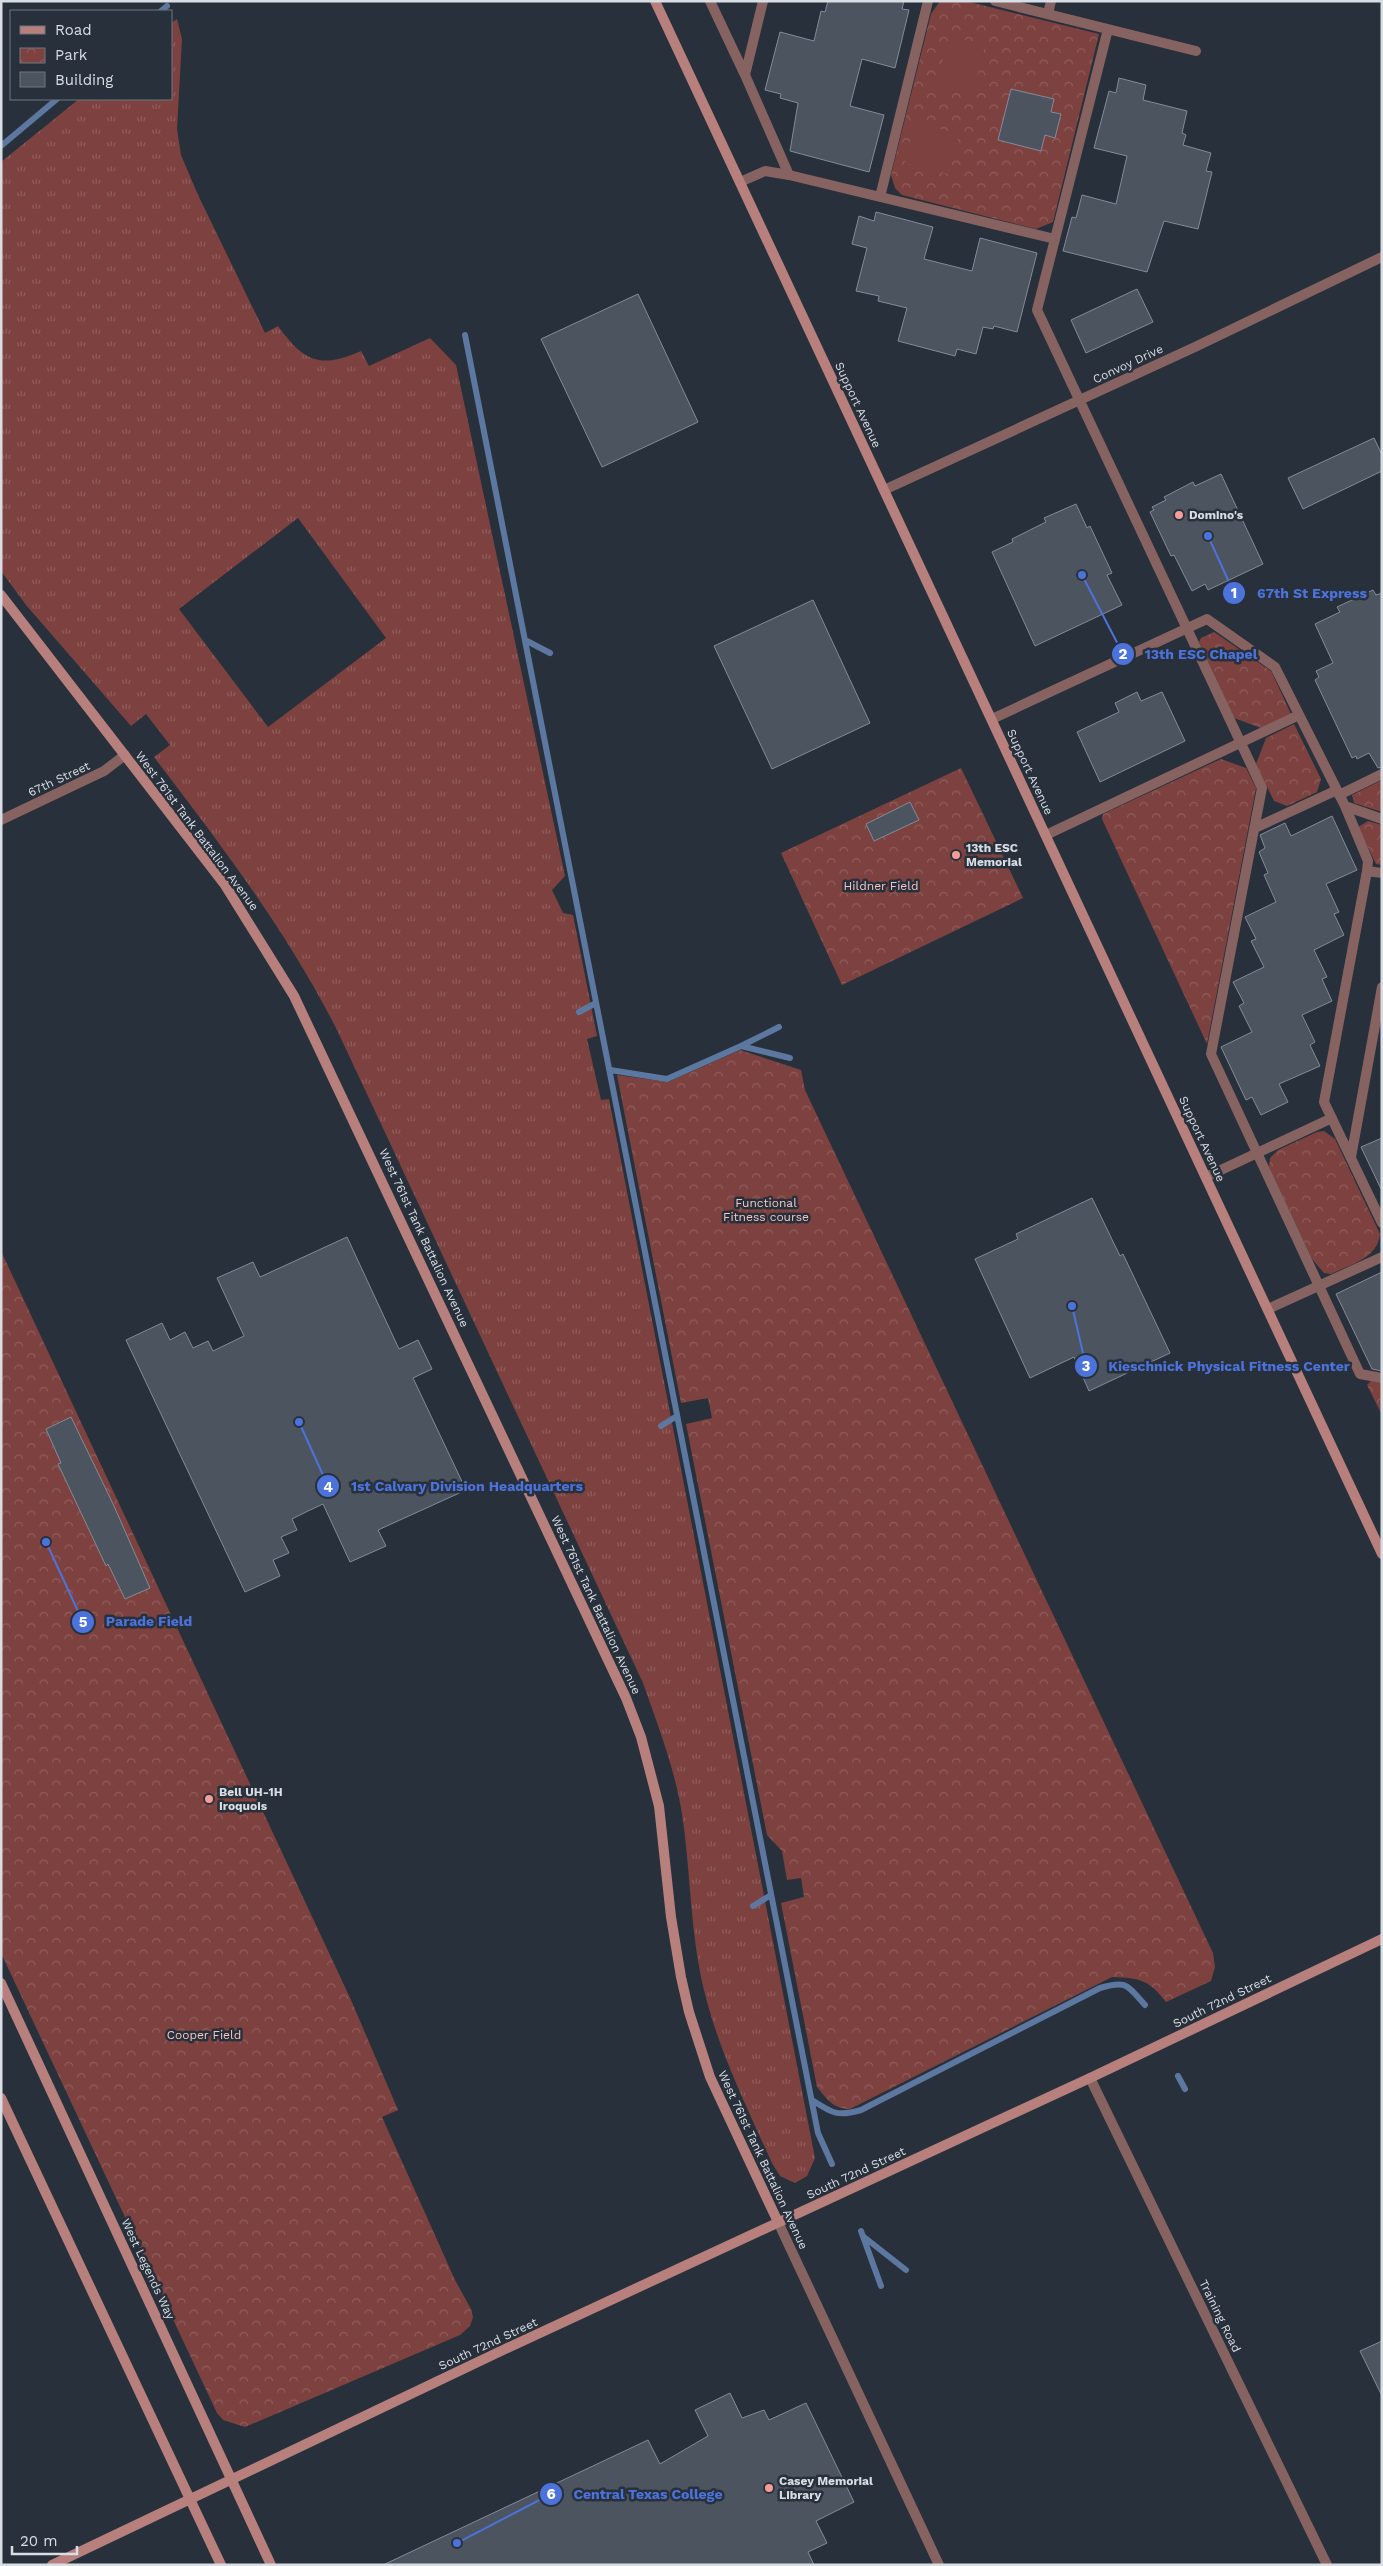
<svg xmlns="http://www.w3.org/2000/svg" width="1383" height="2566" font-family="'Work Sans',sans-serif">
	<defs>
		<pattern id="grass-tufts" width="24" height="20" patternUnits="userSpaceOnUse" patternTransform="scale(1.25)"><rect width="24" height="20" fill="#7d4240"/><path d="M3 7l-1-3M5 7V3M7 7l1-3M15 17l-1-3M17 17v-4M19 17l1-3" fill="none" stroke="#8f5d5b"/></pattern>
		<pattern id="park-crowns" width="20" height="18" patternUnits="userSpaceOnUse" patternTransform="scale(1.25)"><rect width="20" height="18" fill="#7d4240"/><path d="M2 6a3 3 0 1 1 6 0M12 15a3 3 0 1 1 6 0" fill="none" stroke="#8f5d5b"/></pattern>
	</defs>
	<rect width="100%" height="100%" fill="#28303b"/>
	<!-- grass -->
	<path fill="url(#grass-tufts)" fill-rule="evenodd" d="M 177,19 L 182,39 L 177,129 L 181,155 L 198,195 L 265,333 L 278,326 C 304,362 320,369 361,351 L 369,366 L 430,338 L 456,365 L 565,876 L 552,890 L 563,913 L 573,915 L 597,1036 L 587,1039 L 601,1100 L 609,1099 L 815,2158 L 807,2176 L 795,2183 L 780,2176 L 772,2163 C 744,2101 713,2039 700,1972 C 690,1920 690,1866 682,1814 C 675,1769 658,1726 643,1683 L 337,1030 C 287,931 221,845 154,757 L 170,745 L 146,714 L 131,726 L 26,605 L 1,571 L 1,162 L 79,99 L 171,99 L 171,23 ZM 298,518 L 386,638 L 268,727 L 179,609 Z"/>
	<!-- park -->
	<path fill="url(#park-crowns)" d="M 940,1 L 965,1 L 1099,34 L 1053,222 L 1036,229 L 902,195 L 895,188 L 891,175 L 931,14 Z
		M 1214,632 L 1271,671 L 1291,714 L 1261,728 L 1234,718 L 1199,642 L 1201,638 Z
		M 1294,724 L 1321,779 L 1317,792 L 1287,806 L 1274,801 L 1256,764 L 1266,738 Z
		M 1221,759 L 1246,768 L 1256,788 L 1207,1044 L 1102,819 L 1103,814 Z
		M 961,768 L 1023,898 L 842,985 L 781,853 Z
		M 1382,780 L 1382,812 L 1354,803 L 1352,795 Z
		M 1368,821 L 1382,825 L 1382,865 L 1376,864 L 1358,827 Z
		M 740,1050 L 801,1070 L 805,1090 L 1213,1953 L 1215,1967 L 1211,1981 L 1166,2002 C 1149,1980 1141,1978 1112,1977 L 850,2109 C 833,2109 827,2099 817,2087 L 781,1903 L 804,1897 L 801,1878 L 787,1880 L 782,1851 L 767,1835 L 686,1424 L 712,1418 L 708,1398 L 681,1403 L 617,1075 L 668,1082 Z
		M 1324,1131 L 1335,1139 L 1380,1234 C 1377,1259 1351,1264 1331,1274 L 1324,1273 L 1312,1259 L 1269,1167 L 1270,1158 L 1278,1150 L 1317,1132 Z
		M 1,1251 L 351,2000 L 398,2110 L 382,2117 L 455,2280 L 471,2309 L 473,2317 L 470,2326 L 460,2335 L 245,2427 L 223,2420 L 217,2413 L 1,1953 Z
		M 1371,1381 L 1382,1383 L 1382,1415 L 1367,1385 Z"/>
	<!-- garden -->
	<path fill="#7d4240" d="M 949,36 L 985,44 L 973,94 L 936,86 Z
		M 915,122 L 959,134 L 949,174 L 905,163 Z"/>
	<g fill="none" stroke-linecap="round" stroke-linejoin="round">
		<!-- stream -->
		<path stroke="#5c77a0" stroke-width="6" d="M 161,11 L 167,6
			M 1,146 L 57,99
			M 465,335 L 818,2133 L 832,2164
			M 525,640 L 550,653
			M 579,1012 L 596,1003
			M 741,1046 L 779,1027
			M 610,1070 L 667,1079 L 741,1046 L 790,1058
			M 661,1426 L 677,1416
			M 753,1906 L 771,1895
			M 1178,2076 L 1185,2089
			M 812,2100 C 832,2113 837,2117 861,2110 L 1100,1988 C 1127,1980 1127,1985 1145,2005
			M 861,2231 L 881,2286
			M 864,2237 L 906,2270"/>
	</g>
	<!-- building -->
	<path fill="#4c5460" stroke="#828b98" d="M 828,1 L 904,1 L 902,9 L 909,10 L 895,68 L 862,59 L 850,106 L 884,115 L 869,172 L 790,151 L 798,103 L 780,98 L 781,94 L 765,90 L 780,32 L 814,41 L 821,11 L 825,12 Z
		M 1119,78 L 1146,85 L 1143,100 L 1187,111 L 1182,133 L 1186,135 L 1183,145 L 1211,153 L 1206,171 L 1212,172 L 1198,229 L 1164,221 L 1147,272 L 1063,251 L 1072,217 L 1076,218 L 1082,195 L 1116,204 L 1127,156 L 1094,148 L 1109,91 L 1116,93 Z
		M 1011,89 L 1054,99 L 1051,112 L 1061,114 L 1055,138 L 1045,135 L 1041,151 L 998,140 Z
		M 876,212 L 933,227 L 924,259 L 972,271 L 980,238 L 1037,253 L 1017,332 L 994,326 L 993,329 L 983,327 L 976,354 L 957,349 L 955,356 L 898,341 L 907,308 L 878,301 L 879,296 L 856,291 L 867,248 L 852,244 L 859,216 L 874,221 Z
		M 1137,289 L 1153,322 L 1086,353 L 1071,320 Z
		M 638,294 L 698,422 L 602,467 L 541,339 Z
		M 1374,438 L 1382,455 L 1382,471 L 1303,509 L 1288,478 Z
		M 1221,474 L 1263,564 L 1208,590 L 1205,584 L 1192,591 L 1174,555 L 1171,556 L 1150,512 L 1154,510 L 1152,507 L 1166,500 L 1164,497 L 1193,482 L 1195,486 Z
		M 1076,504 L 1087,528 L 1090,526 L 1112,573 L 1107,575 L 1122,605 L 1035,646 L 992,552 L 1013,542 L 1012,539 L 1046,522 L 1044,518 Z
		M 1373,590 L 1376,595 L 1382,593 L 1382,767 L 1378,768 L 1369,753 L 1357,759 L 1356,756 L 1352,758 L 1315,680 L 1319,677 L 1316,671 L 1333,663 L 1315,624 L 1340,612 L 1337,607 Z
		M 813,600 L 870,723 L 772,769 L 714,646 Z
		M 1137,692 L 1141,701 L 1162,692 L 1185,741 L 1100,782 L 1077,732 L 1119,712 L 1115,703 Z
		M 910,802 L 919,820 L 874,841 L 866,824 Z
		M 1332,816 L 1357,870 L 1326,884 L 1339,912 L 1334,914 L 1344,935 L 1314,950 L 1327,977 L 1322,979 L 1332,1001 L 1302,1015 L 1315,1042 L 1310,1045 L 1320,1066 L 1279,1084 L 1288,1102 L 1261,1115 L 1252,1097 L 1246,1100 L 1221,1047 L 1252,1032 L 1239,1006 L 1244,1003 L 1233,982 L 1264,967 L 1251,941 L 1256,939 L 1245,917 L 1276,902 L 1264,875 L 1268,873 L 1259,852 L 1265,848 L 1260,835 L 1285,823 L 1291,836 Z
		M 1382,1138 L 1382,1191 L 1361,1147 Z
		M 1092,1198 L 1120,1256 L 1123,1254 L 1170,1353 L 1089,1391 L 1074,1357 L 1030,1378 L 975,1259 L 1018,1239 L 1016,1234 Z
		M 347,1237 L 399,1349 L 418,1340 L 432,1369 L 413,1378 L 466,1490 L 378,1530 L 386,1546 L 350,1562 L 323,1504 L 308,1511 L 292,1519 L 297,1530 L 281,1537 L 289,1553 L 273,1560 L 280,1576 L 245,1592 L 126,1340 L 162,1323 L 170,1340 L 185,1332 L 193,1348 L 208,1341 L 213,1351 L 244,1336 L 217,1278 L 253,1262 L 260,1277 Z
		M 1382,1272 L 1382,1371 L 1372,1369 L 1336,1294 Z
		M 71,1417 L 114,1506 L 150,1588 L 125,1599 L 108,1564 L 106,1566 L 58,1464 L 61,1463 L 46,1429 Z
		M 1382,2341 L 1382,2396 L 1360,2351 Z
		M 730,2393 L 742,2418 L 764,2410 L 769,2420 L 806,2403 L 854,2502 L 816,2521 L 827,2543 L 808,2552 L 814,2565 L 383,2565 L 648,2440 L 660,2464 L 708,2436 L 695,2410 Z"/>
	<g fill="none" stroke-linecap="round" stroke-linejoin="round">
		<!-- street -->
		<path stroke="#866361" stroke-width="10" d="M 710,1 L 745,75
			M 763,1 L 745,75 L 789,175 L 1055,239 L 1108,29
			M 995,1 L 1196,51
			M 1048,14 L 1051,1
			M 740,182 L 765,171 L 789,175
			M 880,197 L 928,1
			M 1055,239 L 1037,310 L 1262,788 L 1211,1054 L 1360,1374 L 1382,1378
			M 884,490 L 1195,347 L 1382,257
			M 992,719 L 1207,619 L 1275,667 L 1345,806 L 1382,819
			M 1339,795 L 1382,774
			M 1345,806 L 1368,861 L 1367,871 L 1382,873
			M 1,820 L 104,771 L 125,755
			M 1255,828 L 1337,790
			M 1046,835 L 1299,715
			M 1367,871 L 1324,1102 L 1382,1223
			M 1351,1157 L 1382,987
			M 1206,1177 L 1332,1118
			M 1268,1309 L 1382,1257
			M 1090,2078 L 1327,2565
			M 778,2222 L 939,2565"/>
		<!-- secondary -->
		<path stroke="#b7807d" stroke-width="10" d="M 655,1 L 1382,1554
			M 1,595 L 225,885 L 294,996 L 626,1698 L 641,1737 L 659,1806 L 671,1917 L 681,1977 L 689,2012 L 710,2077 L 778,2222
			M 1,1983 L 271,2565
			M 1,2098 L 221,2565
			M 52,2565 L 503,2350 L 1090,2078 L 1382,1939"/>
	</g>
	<!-- markers -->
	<g fill="#f59b98" stroke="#28303b" stroke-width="2">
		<circle cx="1179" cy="515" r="5"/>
		<circle cx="956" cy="855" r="5"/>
		<circle cx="209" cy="1799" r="5"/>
		<circle cx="769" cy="2488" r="5"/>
	</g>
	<g text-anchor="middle" stroke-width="5" stroke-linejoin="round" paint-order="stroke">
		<!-- street labels -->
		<g font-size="12" fill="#d9dee5" stroke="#28303b">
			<text transform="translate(1128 364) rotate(-25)" y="4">Convoy Drive</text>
			<text transform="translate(858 405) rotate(65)" y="4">Support Avenue</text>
			<text transform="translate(1030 772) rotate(65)" y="4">Support Avenue</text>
			<text transform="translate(59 779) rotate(-25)" y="4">67th Street</text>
			<text transform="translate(197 831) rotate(53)" y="4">West 761st Tank Battalion Avenue</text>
			<text transform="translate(1202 1139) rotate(65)" y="4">Support Avenue</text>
			<text transform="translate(424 1238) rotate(65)" y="4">West 761st Tank Battalion Avenue</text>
			<text transform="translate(596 1605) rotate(65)" y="4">West 761st Tank Battalion Avenue</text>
			<text transform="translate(1222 2001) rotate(-26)" y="4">South 72nd Street</text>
			<text transform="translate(763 2160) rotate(65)" y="4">West 761st Tank Battalion Avenue</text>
			<text transform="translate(856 2173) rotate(-25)" y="4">South 72nd Street</text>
			<text transform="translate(148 2269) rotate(65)" y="4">West Legends Way</text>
			<text transform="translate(1220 2316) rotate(64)" y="4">Training Road</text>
			<text transform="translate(488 2344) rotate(-25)" y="4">South 72nd Street</text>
		</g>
		<!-- poi labels -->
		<g font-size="12" font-weight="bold" fill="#d9dee5" stroke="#28303b" text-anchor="start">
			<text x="1189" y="519">Domino's</text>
			<text x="966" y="852">13th ESC<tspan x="966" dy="14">Memorial</tspan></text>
			<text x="219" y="1796">Bell UH-1H<tspan x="219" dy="14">Iroquois</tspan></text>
			<text x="779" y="2485">Casey Memorial<tspan x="779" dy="14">Library</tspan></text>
		</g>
		<!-- park labels -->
		<g font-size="12" fill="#f4c6c3" stroke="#28303b">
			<text x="881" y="890">Hildner Field</text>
			<text x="766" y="1207">Functional<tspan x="766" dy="14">Fitness course</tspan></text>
			<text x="204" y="2039">Cooper Field</text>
		</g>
	</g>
	<!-- callouts -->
	<path fill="none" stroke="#4c72db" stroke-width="2" d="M1208 536L1234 593M1082 575L1123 654M1072 1306L1086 1366M299 1422L328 1486M46 1542L83 1622M457 2543L551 2494"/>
	<g fill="#4c72db" stroke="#28303b" stroke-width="2">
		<circle cx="1208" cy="536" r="5"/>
		<circle cx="1082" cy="575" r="5"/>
		<circle cx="1072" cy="1306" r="5"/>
		<circle cx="299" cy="1422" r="5"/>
		<circle cx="46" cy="1542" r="5"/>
		<circle cx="457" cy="2543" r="5"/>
		<circle cx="1234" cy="593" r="12"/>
		<circle cx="1123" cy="654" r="12"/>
		<circle cx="1086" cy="1366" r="12"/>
		<circle cx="328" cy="1486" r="12"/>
		<circle cx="83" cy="1622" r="12"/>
		<circle cx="551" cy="2494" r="12"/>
	</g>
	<g font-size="15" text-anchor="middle" font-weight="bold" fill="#fff">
		<text x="1234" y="598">1</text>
		<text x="1123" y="659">2</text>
		<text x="1086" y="1371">3</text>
		<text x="328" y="1492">4</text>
		<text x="83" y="1627">5</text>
		<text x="551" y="2499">6</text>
	</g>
	<g font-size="14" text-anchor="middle" font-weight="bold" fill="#4c72db" stroke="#28303b" stroke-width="5" stroke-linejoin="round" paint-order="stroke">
		<text x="1312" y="598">67th St Express</text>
		<text x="1201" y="659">13th ESC Chapel</text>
		<text x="1229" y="1371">Kieschnick Physical Fitness Center</text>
		<text x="467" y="1491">1st Calvary Division Headquarters</text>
		<text x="149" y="1626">Parade Field</text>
		<text x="648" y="2499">Central Texas College</text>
	</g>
	<!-- border -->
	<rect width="1383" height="2566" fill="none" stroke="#d9dee5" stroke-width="5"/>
	<!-- legend -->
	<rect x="10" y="10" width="162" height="90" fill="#28303b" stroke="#6f767f"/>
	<rect x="20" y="26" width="25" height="8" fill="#b7807d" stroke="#6f767f"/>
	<text x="55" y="35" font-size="15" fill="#d9dee5">Road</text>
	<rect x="20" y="48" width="25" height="15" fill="url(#park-crowns)" stroke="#6f767f"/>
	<text x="55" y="60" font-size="15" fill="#d9dee5">Park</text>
	<rect x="20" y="72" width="25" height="15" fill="#4c5460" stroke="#6f767f"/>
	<text x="55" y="85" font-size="15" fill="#d9dee5">Building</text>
	<!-- scale -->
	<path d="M12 2546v8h65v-8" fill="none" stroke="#d9dee5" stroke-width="2.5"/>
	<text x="20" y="2546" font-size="15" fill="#d9dee5" stroke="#28303b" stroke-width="4" paint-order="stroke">20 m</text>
</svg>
